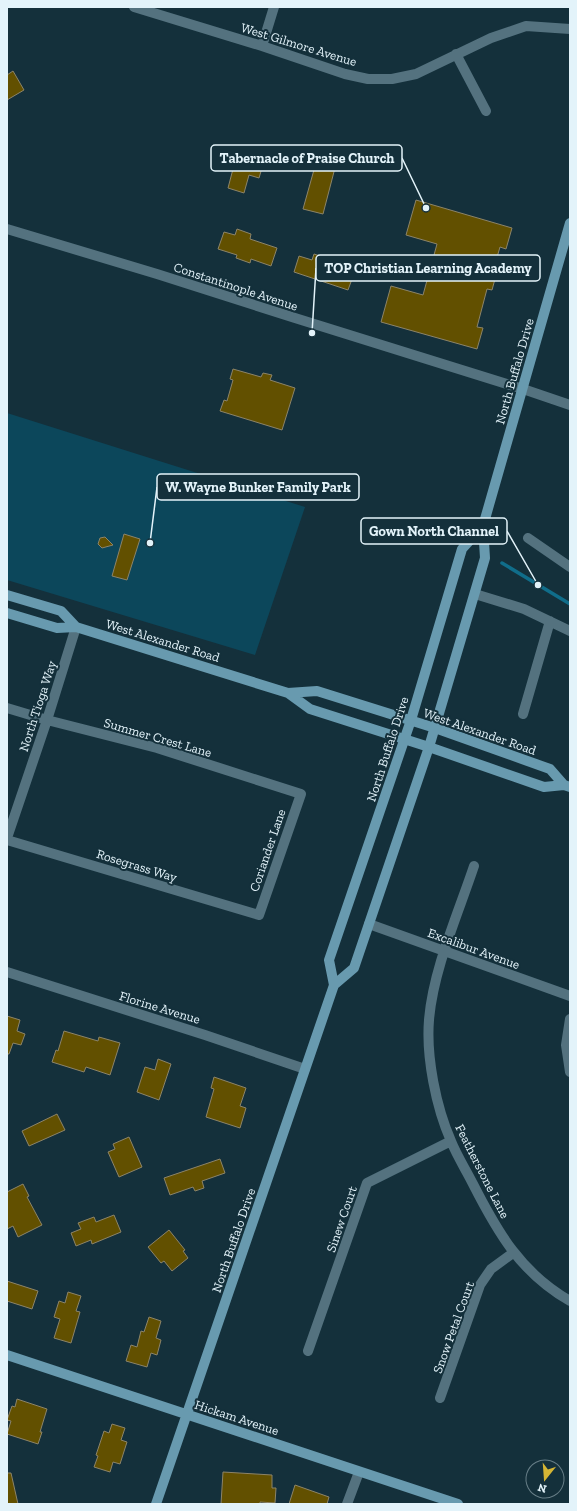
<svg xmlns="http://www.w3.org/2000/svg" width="577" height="1511" font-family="'Zilla Slab',serif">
	<rect width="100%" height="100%" fill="#14303b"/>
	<!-- green -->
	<path fill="#0c475b" d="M 7,413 L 305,507 L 255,655 L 7,580 Z"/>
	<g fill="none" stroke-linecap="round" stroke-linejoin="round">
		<!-- stream -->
		<path stroke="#106d8a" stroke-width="3.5" d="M 502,563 L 570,604"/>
	</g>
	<!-- building -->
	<path fill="#625000" stroke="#8c8469" d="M 13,71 L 24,90 L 7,100 L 7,75 Z
		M 238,150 L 265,158 L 259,178 L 249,175 L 244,193 L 228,188 Z
		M 317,159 L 336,164 L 323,214 L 303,209 Z
		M 416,200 L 512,228 L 506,249 L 500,247 L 491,278 L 495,279 L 492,290 L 487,289 L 477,327 L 483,328 L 477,349 L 381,322 L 391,286 L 423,295 L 437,244 L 406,235 Z
		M 237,229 L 251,234 L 250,239 L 277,248 L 271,266 L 251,259 L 250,263 L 236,258 L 237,255 L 218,249 L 224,232 L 235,235 Z
		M 314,254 L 356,268 L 348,290 L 294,272 L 299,256 L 312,260 Z
		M 233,369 L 261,377 L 263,373 L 272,375 L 270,380 L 295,388 L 282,430 L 220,411 L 224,400 L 227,401 L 233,380 L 230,379 Z
		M 124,534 L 140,539 L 127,580 L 112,576 Z
		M 105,537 L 113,545 L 102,548 L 98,544 L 100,538 Z
		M 7,1016 L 20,1020 L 17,1031 L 25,1034 L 21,1045 L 13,1043 L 9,1054 L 7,1054 Z
		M 64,1031 L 98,1041 L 99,1037 L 120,1043 L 110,1075 L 86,1067 L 84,1072 L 52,1062 L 56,1050 L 58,1051 Z
		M 158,1059 L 171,1064 L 159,1100 L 137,1092 L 145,1067 L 155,1070 Z
		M 214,1077 L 246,1088 L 240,1106 L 246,1108 L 240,1128 L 206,1117 L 214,1089 L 211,1088 Z
		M 57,1114 L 65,1130 L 29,1146 L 22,1131 Z
		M 129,1137 L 142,1167 L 119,1177 L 108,1152 L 115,1149 L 113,1144 Z
		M 220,1159 L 225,1173 L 202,1181 L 204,1188 L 195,1191 L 193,1187 L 170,1195 L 164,1178 Z
		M 23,1184 L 29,1196 L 27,1197 L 42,1225 L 18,1237 L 13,1226 L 7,1229 L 7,1192 Z
		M 114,1215 L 121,1232 L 92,1244 L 91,1240 L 76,1246 L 71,1233 L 81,1229 L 78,1223 L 94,1217 L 96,1222 Z
		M 169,1230 L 185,1250 L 183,1251 L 188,1258 L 172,1271 L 164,1261 L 161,1263 L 148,1247 Z
		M 7,1281 L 38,1291 L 32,1309 L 7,1301 Z
		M 68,1292 L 81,1296 L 76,1311 L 80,1312 L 71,1343 L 54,1338 L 60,1319 L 54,1317 L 59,1301 L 65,1303 Z
		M 149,1317 L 161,1321 L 156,1338 L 161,1340 L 157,1355 L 151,1353 L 147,1367 L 126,1361 L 131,1345 L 137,1347 L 141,1331 L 144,1332 Z
		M 17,1399 L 47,1409 L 40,1432 L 42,1432 L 38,1444 L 7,1434 L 11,1421 L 7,1420 L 12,1406 L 15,1407 Z
		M 112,1424 L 125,1428 L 121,1440 L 127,1442 L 120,1464 L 113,1462 L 110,1472 L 94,1467 L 98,1456 L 96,1455 L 104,1431 L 109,1433 Z
		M 223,1472 L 272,1475 L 272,1488 L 276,1488 L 275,1503 L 260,1502 L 260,1504 L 221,1504 Z
		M 7,1473 L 11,1473 L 18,1504 L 7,1504 Z
		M 295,1485 L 329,1497 L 327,1504 L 289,1504 Z"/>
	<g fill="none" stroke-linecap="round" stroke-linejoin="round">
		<!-- street -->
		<path stroke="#54727f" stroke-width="10" d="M 134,7 L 262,46 L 345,74 L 368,79 L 392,79 L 416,74 L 491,38 L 526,26 L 570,29
			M 262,46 L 274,7
			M 456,54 L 486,111
			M 7,229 L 157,274 L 295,318 L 523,389 L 570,405
			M 528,538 L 570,567
			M 475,594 L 524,609 L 570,631
			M 7,708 L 47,720 L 157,748 L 301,794 L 259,915 L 7,840
			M 523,714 L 550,621
			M 7,838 L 47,720 L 76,627
			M 474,866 C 458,914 433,970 429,1020 C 426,1057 436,1107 451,1141 C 457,1156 466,1170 473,1184 C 498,1233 521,1273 570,1301
			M 369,924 L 570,996
			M 7,972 L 205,1035 L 305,1069
			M 570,1019 L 566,1045 L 570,1072
			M 308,1351 L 367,1183 L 451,1141
			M 440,1398 L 480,1285 L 491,1269 L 513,1253
			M 347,1504 L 359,1472"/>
		<!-- secondary -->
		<path stroke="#689aaf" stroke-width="10" d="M 7,595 L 61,611 L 76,627
			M 7,613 L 57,628 L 76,627 L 288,693 L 310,709 L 429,747 L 544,787 L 564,785 L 570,787
			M 288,693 L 317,691 L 435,728 L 550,769 L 564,785
			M 334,985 L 329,960 L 411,720 L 462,549 L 483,526
			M 7,1355 L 458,1504
			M 156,1504 L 334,985 L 354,968 L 429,747 L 485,558 L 483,526 L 570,223"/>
	</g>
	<g text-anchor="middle" stroke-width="4" stroke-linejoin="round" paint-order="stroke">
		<!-- street labels -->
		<g font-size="13" fill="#e3f3fa" stroke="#14303b">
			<text transform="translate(299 44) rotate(17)" y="5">West Gilmore Avenue</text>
			<text transform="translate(236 286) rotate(18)" y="5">Constantinople Avenue</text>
			<text transform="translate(514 371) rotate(-74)" y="5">North Buffalo Drive</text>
			<text transform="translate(163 640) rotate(17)" y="5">West Alexander Road</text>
			<text transform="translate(37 706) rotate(-72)" y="5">North Tioga Way</text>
			<text transform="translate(480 731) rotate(19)" y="5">West Alexander Road</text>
			<text transform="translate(158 737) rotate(16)" y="5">Summer Crest Lane</text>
			<text transform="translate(387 749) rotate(-72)" y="5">North Buffalo Drive</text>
			<text transform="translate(267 850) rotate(-71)" y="5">Coriander Lane</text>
			<text transform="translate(137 865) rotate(17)" y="5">Rosegrass Way</text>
			<text transform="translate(474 948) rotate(20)" y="5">Excalibur Avenue</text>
			<text transform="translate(160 1007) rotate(17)" y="5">Florine Avenue</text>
			<text transform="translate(483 1171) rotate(63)" y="5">Featherstone Lane</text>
			<text transform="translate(341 1219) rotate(-71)" y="5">Sinew Court</text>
			<text transform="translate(233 1240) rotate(-71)" y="5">North Buffalo Drive</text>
			<text transform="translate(453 1327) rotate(-70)" y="5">Snow Petal Court</text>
			<text transform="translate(237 1417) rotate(18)" y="5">Hickam Avenue</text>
		</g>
	</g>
	<!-- callouts -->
	<path fill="none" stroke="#e3f3fa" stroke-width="1.5" d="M426 208L402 158M312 333L316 268M150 543L157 487M538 585L507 531"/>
	<g fill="#e3f3fa" stroke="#14303b" stroke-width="1.5">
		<circle cx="426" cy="208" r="4"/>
		<circle cx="312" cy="333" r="4"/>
		<circle cx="150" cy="543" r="4"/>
		<circle cx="538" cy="585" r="4"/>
	</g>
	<g fill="#14303b" stroke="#e3f3fa" stroke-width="1.5">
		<rect x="211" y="145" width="191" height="26" rx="4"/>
		<rect x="316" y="255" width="224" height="26" rx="4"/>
		<rect x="157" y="474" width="202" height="26" rx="4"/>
		<rect x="361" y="518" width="146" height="26" rx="4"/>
	</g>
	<g font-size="14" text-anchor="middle" font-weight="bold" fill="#e3f3fa">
		<text x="307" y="163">Tabernacle of Praise Church</text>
		<text x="428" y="273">TOP Christian Learning Academy</text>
		<text x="258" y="492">W. Wayne Bunker Family Park</text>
		<text x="434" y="536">Gown North Channel</text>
	</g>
	<!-- border -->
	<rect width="577" height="1511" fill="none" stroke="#e3f3fa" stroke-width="16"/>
	<!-- north arrow -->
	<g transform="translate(545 1479) rotate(197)"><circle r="19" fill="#14303b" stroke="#677e87"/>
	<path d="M0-3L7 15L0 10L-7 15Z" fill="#d5b534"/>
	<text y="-6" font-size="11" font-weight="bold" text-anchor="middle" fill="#e3f3fa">N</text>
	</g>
</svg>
